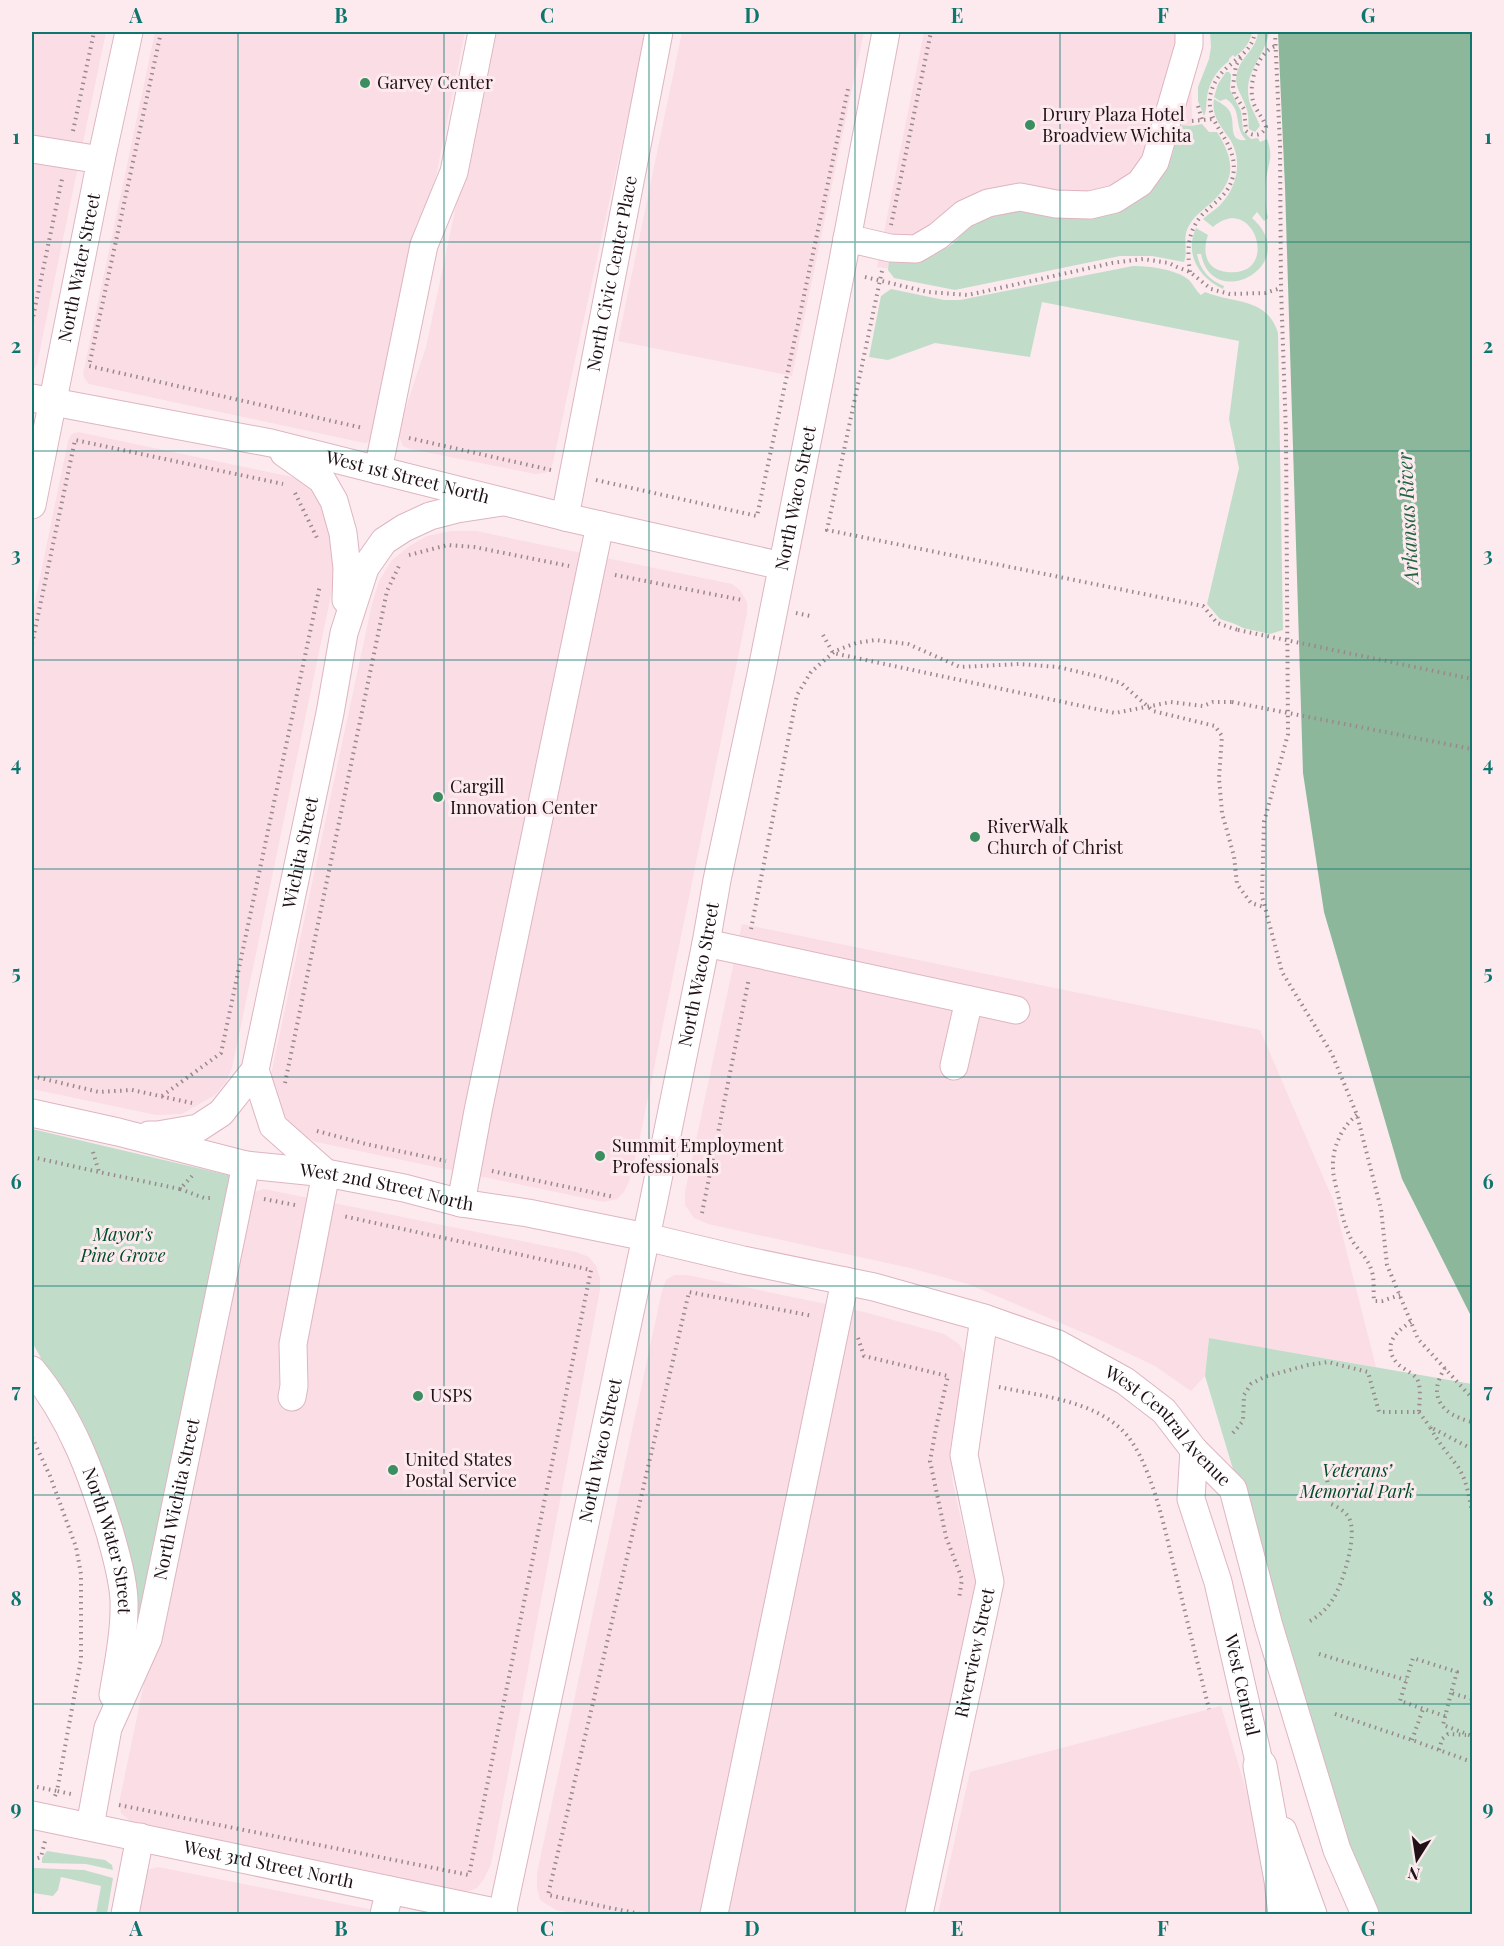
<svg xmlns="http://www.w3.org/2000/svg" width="1504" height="1946" font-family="'Playfair Display',serif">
	<rect width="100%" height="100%" fill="#fceaef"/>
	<!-- built -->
	<path fill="#fbdde5" d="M 32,32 L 106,32 L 37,364 L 32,372 Z
		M 155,32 L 465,32 L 436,176 L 431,192 L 413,233 L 372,436 L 369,441 L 365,443 L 355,441 L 89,384 L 85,379 L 83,374 L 85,365 Z
		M 493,32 L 646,32 L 553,462 L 550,471 L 544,473 L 535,474 L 410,449 L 403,446 L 399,437 L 400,425 L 426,347 Z
		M 682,32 L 864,32 L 792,376 L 618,341 Z
		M 924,32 L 1190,32 L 1193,154 L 1159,215 L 915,272 L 877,267 Z
		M 78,432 L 292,477 L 312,487 L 328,519 L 335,572 L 331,595 L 232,1068 L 226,1082 L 215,1095 L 182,1114 L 156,1115 L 32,1089 L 32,616 L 68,441 L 72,434 Z
		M 451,531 L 476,531 L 732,584 L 740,590 L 747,602 L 747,613 L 639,1142 L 629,1182 L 624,1192 L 617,1199 L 604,1202 L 316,1142 L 302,1135 L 291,1126 L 277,1103 L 270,1079 L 372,604 L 379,581 L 392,560 L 408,547 L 427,536 Z
		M 742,924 L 1260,1030 L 1334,1202 L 1376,1367 L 1209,1338 L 1205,1376 L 1191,1391 L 1155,1366 L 1096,1338 L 968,1284 L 910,1268 L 708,1224 L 694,1218 L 685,1205 L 685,1192 Z
		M 264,1189 L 576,1252 L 589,1257 L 596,1266 L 600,1278 L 600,1290 L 491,1864 L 484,1879 L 477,1888 L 466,1892 L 130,1821 L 121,1813 L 119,1803 L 245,1202 L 248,1194 Z
		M 674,1275 L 687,1275 L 864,1312 L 944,1334 L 959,1344 L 966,1357 L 966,1372 L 950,1448 L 953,1484 L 977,1589 L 908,1914 L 577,1914 L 556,1910 L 540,1900 L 537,1888 L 537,1873 L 662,1291 L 666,1280 Z
		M 1221,1706 L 1247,1793 L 1261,1848 L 1273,1914 L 938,1914 L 970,1772 Z
		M 158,1867 L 394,1914 L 135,1914 L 147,1870 Z"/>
	<!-- green -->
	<path fill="#c1ddca" d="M 1210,32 L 1252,32 C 1250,43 1244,50 1235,57 L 1233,55 L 1229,59 L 1229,61 C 1217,70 1209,82 1207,97 C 1206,104 1207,110 1204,116 L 1198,101 L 1198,87 L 1209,59 L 1211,47 Z
		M 1258,32 L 1269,32 C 1265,58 1243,71 1249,100 C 1251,109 1257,117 1260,126 L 1255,132 L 1249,129 C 1248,123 1249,116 1247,110 C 1242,92 1230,85 1240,65 C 1247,52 1256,48 1258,32 Z
		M 1226,72 L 1229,72 L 1231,75 L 1230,90 L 1241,111 L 1243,131 L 1251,139 L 1258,138 L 1260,142 L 1267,139 C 1274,157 1268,163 1266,180 C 1265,193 1265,206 1268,218 L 1264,221 L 1257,212 L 1252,218 C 1304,264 1213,314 1201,254 L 1197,254 C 1200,270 1209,280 1224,286 L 1223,289 C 1199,278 1184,254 1196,228 L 1208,235 C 1202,253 1206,270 1227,272 C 1282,278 1254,191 1213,227 L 1203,219 C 1209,213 1216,210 1221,204 C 1238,186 1243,158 1229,138 C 1220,125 1211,115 1214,99 C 1219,102 1227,106 1230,112 C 1236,123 1227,142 1246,140 C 1233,126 1243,110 1226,99 L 1220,101 L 1214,97 L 1218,84 Z
		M 1202,124 L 1209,132 L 1217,132 C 1234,159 1237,179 1212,202 C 1202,211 1192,217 1187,230 C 1183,240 1188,252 1184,262 L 1152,256 L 1120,256 L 955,290 L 894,278 L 888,270 L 889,262 L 912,263 L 925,260 L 953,244 L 967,228 L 976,222 L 1009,209 L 1078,218 L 1096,217 L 1151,189 L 1161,177 L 1173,153 L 1178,125 L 1191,126 Z
		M 1133,266 C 1149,266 1176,269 1189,280 C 1193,284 1196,291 1201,295 L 1205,292 C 1234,304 1267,297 1278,333 L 1283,630 L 1270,634 L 1243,628 L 1235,624 L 1220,619 L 1207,604 L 1239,468 L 1229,419 L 1239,341 L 1042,302 L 1030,357 L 935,343 L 888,360 L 869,357 L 881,296 L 891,289 L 944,300 L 960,300 Z
		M 32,1129 L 232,1176 L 141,1653 L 102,1467 L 32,1342 Z
		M 1209,1338 L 1472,1384 L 1472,1914 L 1377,1914 L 1334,1805 L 1205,1376 Z
		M 47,1851 L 105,1860 L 112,1865 L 113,1870 L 86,1864 L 42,1863 L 42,1858 Z
		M 34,1868 L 84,1870 L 113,1878 L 107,1914 L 96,1914 L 101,1886 L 61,1877 L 58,1890 L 53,1896 L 33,1893 L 32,1879 Z"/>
	<!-- water -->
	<path fill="#8db79b" d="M 1278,32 L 1472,32 L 1472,1318 L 1402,1179 L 1324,912 L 1303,773 L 1285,187 Z"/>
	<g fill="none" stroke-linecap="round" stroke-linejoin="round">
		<defs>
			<g id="minor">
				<path d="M 32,149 L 101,160"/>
				<path d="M 847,238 L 890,248 L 916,249 L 938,236 L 964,214 L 988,203 L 1020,197 L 1056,204 L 1090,205 L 1115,199 L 1140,183 L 1155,162 L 1189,45 L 1189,32"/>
				<path id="s1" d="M 32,398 L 271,443 L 565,517 L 782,566"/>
				<path d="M 284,453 L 322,480 L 334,501 L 343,533 L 347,568 L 346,600"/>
				<path d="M 378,470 L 424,245 L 454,172 L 482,32"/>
				<path id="s2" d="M 32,505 L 101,160 L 129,32"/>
				<path id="s3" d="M 565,517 L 659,32"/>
				<path d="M 706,943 L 1016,1010"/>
				<path d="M 954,1066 L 969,1000"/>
				<path d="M 255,1070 L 273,1126 L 326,1173"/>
				<path id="s4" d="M 32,1113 L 118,1132 L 246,1165 L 326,1173 L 404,1188 L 461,1203 L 528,1213 L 646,1237 L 743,1260 L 874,1287 L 984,1318 L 1058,1344 L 1125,1381 L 1164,1411 L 1194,1450 L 1233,1489 L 1269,1626 L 1337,1850 L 1365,1914"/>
				<path id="s5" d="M 149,1135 L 158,1135 L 198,1128 L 221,1113 L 255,1070 L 330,713 L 344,633 L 365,568 L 384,541 L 404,528 L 430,516 L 457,509 L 503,502"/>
				<path d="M 461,1203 L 478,1111 L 600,525"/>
				<path id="s6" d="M 32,1370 C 72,1418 92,1475 110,1533 C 116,1555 123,1578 124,1600 C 125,1632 118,1664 113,1695"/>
				<path d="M 292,1397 L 294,1386 L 293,1344 L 326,1173"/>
				<path id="s7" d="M 1194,1450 L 1191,1499 L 1218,1582 L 1260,1766 L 1266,1784"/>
				<path id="s8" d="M 32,1815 L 504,1914"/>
				<path id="s9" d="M 90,1826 L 108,1728 L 148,1639 L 246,1165"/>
				<path d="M 1283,1831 L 1313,1914"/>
				<path d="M 125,1914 L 140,1837"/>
				<path d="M 384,1914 L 390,1890"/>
				<path id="s10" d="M 502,1914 L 653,1204 L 706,943 L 717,880 L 761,674 L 841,271 L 886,32"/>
				<path d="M 714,1914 L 845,1281"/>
				<path id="s11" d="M 919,1914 L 990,1582 L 964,1455 L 984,1318"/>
			</g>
			<path id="major" d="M 1260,1766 L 1281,1880 L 1285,1914"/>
		</defs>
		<!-- minor casing -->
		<use href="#minor" stroke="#deb5c0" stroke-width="29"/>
		<!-- major casing -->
		<use href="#major" stroke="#deb5c0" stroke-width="35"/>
		<!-- path -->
		<path stroke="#99898d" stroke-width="4" stroke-dasharray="1.5 4.5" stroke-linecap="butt" d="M 161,32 L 89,366 L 363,428
			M 1275,32 L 1280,146 L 1281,288 L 1286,434 L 1288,734 L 1264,822 L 1262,896 L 1282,972 L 1332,1054 L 1357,1115 L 1381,1209 L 1387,1265 L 1418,1339 L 1472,1398
			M 1241,58 L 1236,65 L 1233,86 L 1234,94 L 1244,109 L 1246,131 C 1253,137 1262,136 1266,127 C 1263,117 1255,110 1253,101 C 1248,83 1258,51 1276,46
			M 1198,106 L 1202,120
			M 1192,121 L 1213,119
			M 73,131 L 94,32
			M 891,225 L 931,32
			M 882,271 L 827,530 L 1203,606 L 1217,623 L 1238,630
			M 1190,272 C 1187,251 1187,232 1202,215 C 1214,202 1229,195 1233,176 C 1240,138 1200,125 1212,89 C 1222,61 1251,59 1255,32
			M 865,277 L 928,292 L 968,295 L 1112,263 L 1143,259 L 1169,263 L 1177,267 L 1190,272 L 1211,289 L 1230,294 L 1265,293 L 1281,288
			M 32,322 L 62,179
			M 409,438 L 551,470
			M 596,480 L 757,516 L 848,89
			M 295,493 L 318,540
			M 409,555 L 448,545 L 474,547 L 569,566
			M 615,575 L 742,600
			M 796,613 L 810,616
			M 823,635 L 833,653 L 1115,713 L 1171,702 L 1203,706 L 1213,702 L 1232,702
			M 32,644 L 75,440 L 283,484
			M 751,929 L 797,695 L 811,672 L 835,651 L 856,643 L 875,640 L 908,644 L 960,667 L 1019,664 L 1058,667 L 1101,677 L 1121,683 L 1153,711 L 1215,726 L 1222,736 L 1219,778 L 1222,813 L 1234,856 L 1237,884 L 1251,903 L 1264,907
			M 32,1076 L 99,1092 L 132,1090 L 192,1103
			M 285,1083 L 387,591 L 400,564
			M 162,1096 L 221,1053 L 320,585
			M 1357,1115 C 1342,1126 1332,1148 1333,1167 C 1333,1178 1337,1189 1339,1199 C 1341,1212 1345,1227 1351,1239 C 1357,1249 1367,1257 1371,1269 C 1375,1279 1373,1290 1374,1301 L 1382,1301 L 1400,1295
			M 317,1131 L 366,1144 L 446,1161
			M 93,1152 L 99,1172 L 180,1189 L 192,1176
			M 32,1157 L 99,1172
			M 492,1171 L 614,1197
			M 180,1189 L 204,1198 L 214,1198
			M 264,1199 L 295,1205
			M 702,1213 L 749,978
			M 1411,1322 C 1396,1331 1381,1346 1398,1364 C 1403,1369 1413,1373 1417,1379 C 1422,1388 1419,1403 1419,1412
			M 858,1338 L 864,1356 L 948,1376 L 937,1423 L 930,1461 L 946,1537 L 962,1579 L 959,1599
			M 1445,1368 C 1426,1397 1443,1415 1472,1422
			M 999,1387 C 1040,1396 1091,1400 1122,1430 C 1152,1459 1166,1536 1176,1575 C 1187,1620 1198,1665 1209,1709
			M 1233,1433 L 1243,1421 L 1244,1395 L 1251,1384 L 1264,1377 L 1308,1365 L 1328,1362 L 1368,1372 L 1379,1412 L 1419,1412 L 1430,1427
			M 32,1437 L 50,1476 L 76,1547 L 81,1574 L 81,1659 L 57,1791 L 32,1786
			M 1472,1449 L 1430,1427 C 1439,1444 1447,1452 1458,1467 C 1467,1481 1469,1496 1472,1513
			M 1310,1621 C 1320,1615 1327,1609 1333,1599 C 1343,1583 1358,1535 1349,1518 C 1345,1511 1338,1507 1331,1504 L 1325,1467
			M 1319,1654 L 1406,1680
			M 1451,1693 L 1443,1725 L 1472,1736
			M 1335,1714 L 1412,1740 L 1472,1762
			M 1445,1716 L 1400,1701 L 1413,1658 L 1457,1672 L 1451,1693 L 1472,1699
			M 1412,1740 L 1423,1709
			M 1439,1750 L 1442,1739 L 1448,1734 L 1466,1735
			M 55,1796 L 57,1791 L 71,1794
			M 119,1805 L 469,1875 L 591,1270 L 343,1216
			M 32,1860 L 41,1857 L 45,1841
			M 640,1914 L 548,1895 L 689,1292 L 813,1316"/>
		<!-- minor -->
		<use href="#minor" stroke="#fff" stroke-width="27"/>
		<!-- major -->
		<use href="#major" stroke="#fff" stroke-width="33"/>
		<!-- path-bridge -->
		<path stroke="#99898d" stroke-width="4" stroke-dasharray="1.5 4.5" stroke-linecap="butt" d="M 1238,630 L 1472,679
			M 1232,702 L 1472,749"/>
	</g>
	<!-- grid -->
	<path fill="none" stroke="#0f766e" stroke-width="1.5" stroke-opacity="0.55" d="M 238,32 L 238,1914M 444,32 L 444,1914M 649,32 L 649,1914M 855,32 L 855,1914M 1060,32 L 1060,1914M 1266,32 L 1266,1914M 32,242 L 1472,242M 32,451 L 1472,451M 32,660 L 1472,660M 32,869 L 1472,869M 32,1077 L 1472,1077M 32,1286 L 1472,1286M 32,1495 L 1472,1495M 32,1704 L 1472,1704"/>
	<!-- markers -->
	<g fill="#3b8e5f" stroke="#fceaef" stroke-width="2">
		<circle cx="365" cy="83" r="6"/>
		<circle cx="1030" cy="125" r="6"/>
		<circle cx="438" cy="797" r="6"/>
		<circle cx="975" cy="837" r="6"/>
		<circle cx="600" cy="1156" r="6"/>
		<circle cx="418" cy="1396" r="6"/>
		<circle cx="393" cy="1470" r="6"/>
	</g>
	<g text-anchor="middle" stroke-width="6" stroke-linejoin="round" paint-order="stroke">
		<!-- poi labels -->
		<g font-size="18" fill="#1f1115" stroke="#fceaef" text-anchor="start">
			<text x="377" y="89">Garvey Center</text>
			<text x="1042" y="121">Drury Plaza Hotel<tspan x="1042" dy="21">Broadview Wichita</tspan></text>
			<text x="450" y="793">Cargill<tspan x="450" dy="21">Innovation Center</tspan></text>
			<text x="987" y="833">RiverWalk<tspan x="987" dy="21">Church of Christ</tspan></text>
			<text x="612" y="1152">Summit Employment<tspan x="612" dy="21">Professionals</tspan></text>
			<text x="430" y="1402">USPS</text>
			<text x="405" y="1466">United States<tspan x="405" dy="21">Postal Service</tspan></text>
		</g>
		<!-- street labels -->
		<g font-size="18" fill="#1f1115" stroke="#fceaef">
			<text dy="6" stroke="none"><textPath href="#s2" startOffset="242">North Water Street</textPath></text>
			<text dy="6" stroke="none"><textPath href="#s3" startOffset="248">North Civic Center Place</textPath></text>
			<text dy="6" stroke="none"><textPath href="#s1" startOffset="384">West 1st Street North</textPath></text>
			<text dy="6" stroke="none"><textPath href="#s10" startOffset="1446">North Waco Street</textPath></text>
			<text dy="6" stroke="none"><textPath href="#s5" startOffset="354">Wichita Street</textPath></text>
			<text dy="6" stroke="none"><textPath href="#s10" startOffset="960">North Waco Street</textPath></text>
			<text dy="6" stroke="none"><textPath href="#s4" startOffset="363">West 2nd Street North</textPath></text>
			<text dy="6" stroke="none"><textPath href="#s4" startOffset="1192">West Central Avenue</textPath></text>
			<text dy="6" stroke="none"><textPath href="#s10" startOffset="474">North Waco Street</textPath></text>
			<text dy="6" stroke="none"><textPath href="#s9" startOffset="340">North Wichita Street</textPath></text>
			<text dy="6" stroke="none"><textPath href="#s6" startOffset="189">North Water Street</textPath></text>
			<text dy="6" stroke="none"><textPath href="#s11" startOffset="267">Riverview Street</textPath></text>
			<text dy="6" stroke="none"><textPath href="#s7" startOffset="242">West Central</textPath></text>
			<text dy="6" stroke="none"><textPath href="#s8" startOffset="242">West 3rd Street North</textPath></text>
		</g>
		<!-- park labels -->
		<g font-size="18" font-style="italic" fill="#004c29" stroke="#fceaef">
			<text x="123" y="1241">Mayor's<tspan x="123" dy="21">Pine Grove</tspan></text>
			<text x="1357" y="1477">Veterans’<tspan x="1357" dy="21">Memorial Park</tspan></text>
		</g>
		<!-- water labels -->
		<g font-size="20" font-style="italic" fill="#226541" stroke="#fceaef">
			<text transform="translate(1408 518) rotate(-93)" y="7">Arkansas River</text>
		</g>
	</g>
	<!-- border -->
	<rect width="1504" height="1946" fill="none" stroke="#fceaef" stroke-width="66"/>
	<!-- north arrow -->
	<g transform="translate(1417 1859) rotate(192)" stroke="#fceaef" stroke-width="4.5" paint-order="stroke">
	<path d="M0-4.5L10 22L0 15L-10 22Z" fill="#1f1115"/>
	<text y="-9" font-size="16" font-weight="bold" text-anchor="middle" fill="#1f1115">N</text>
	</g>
	<rect x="33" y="33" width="1438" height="1880" fill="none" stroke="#0f766e" stroke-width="2"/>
	<g font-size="20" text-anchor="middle" font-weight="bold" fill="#0f766e">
		<text x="136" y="23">A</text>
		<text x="341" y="23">B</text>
		<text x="547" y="23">C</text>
		<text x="752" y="23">D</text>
		<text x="957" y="23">E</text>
		<text x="1163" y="23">F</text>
		<text x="1368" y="23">G</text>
		<text x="16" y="144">1</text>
		<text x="1488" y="144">1</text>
		<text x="16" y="353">2</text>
		<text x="1488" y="353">2</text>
		<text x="16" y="562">3</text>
		<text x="1488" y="562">3</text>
		<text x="16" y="771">4</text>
		<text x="1488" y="771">4</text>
		<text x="16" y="980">5</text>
		<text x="1488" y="980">5</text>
		<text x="16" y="1189">6</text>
		<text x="1488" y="1189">6</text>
		<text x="16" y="1398">7</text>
		<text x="1488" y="1398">7</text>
		<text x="16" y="1606">8</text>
		<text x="1488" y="1606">8</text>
		<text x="16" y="1815">9</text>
		<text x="1488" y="1815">9</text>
		<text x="136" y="1936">A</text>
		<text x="341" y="1936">B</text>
		<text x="547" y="1936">C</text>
		<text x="752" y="1936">D</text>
		<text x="957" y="1936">E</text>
		<text x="1163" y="1936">F</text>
		<text x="1368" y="1936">G</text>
	</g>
</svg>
